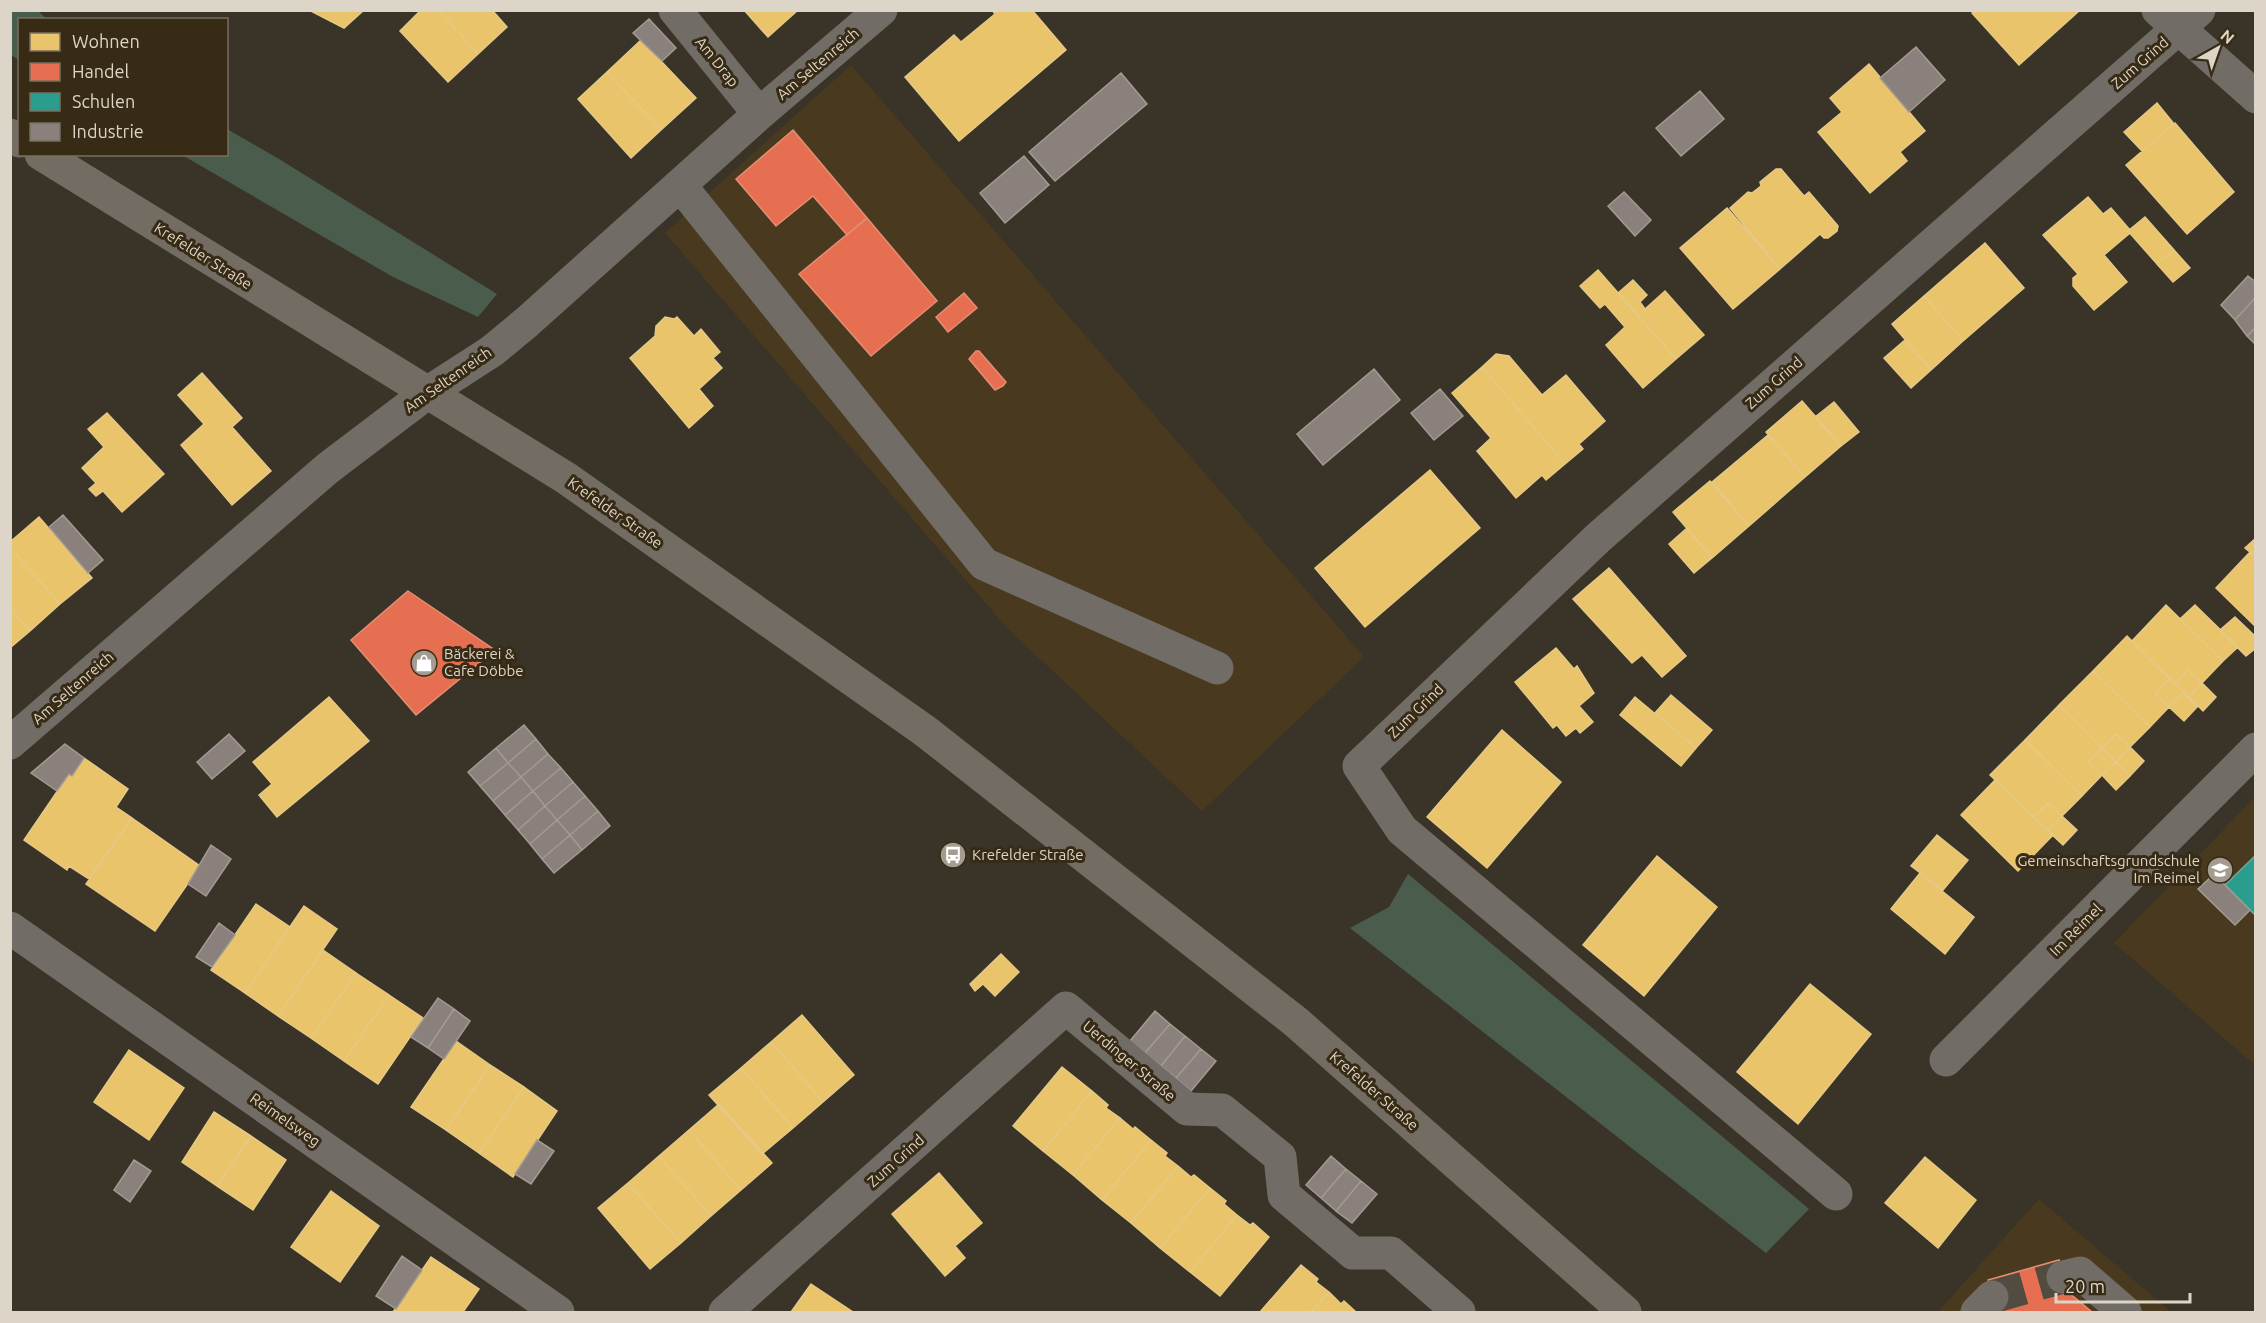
<svg xmlns="http://www.w3.org/2000/svg" width="2266" height="1323" font-family="Ubuntu,sans-serif">
	<rect width="100%" height="100%" fill="#3a3327"/>
	<!-- built -->
	<path fill="#493a1f" d="M 851,65 L 1364,657 L 1202,811 L 1008,629 L 665,233 Z
		M 2255,797 L 2255,1065 L 2114,943 Z
		M 2039,1199 L 2171,1312 L 1938,1312 Z"/>
	<!-- green -->
	<path fill="#4a5d4c" d="M 11,10 L 38,11 L 47,19 L 20,20 L 19,60 L 11,55 Z
		M 227,129 L 279,159 L 497,294 L 478,317 L 393,277 L 182,155 L 226,154 Z
		M 1408,874 L 1809,1209 L 1766,1253 L 1350,928 L 1389,907 Z"/>
	<!-- homes -->
	<path fill="#e9c46a" stroke="#e5c986" stroke-width="1.5" d="M 309,10 L 364,10 L 344,28 Z
		M 421,10 L 438,10 L 478,54 L 448,82 L 400,31 Z
		M 438,10 L 492,10 L 507,27 L 478,54 Z
		M 744,10 L 798,10 L 768,37 Z
		M 992,10 L 1032,10 L 1066,50 L 959,141 L 905,77 L 954,35 L 961,42 L 995,14 Z
		M 1975,10 L 2078,10 L 2079,11 L 2019,65 L 1972,13 Z
		M 641,40 L 696,98 L 661,130 L 607,72 Z
		M 1869,64 L 1925,131 L 1900,152 L 1907,161 L 1870,193 L 1818,132 L 1842,112 L 1830,98 Z
		M 607,72 L 661,130 L 631,158 L 578,99 Z
		M 2157,103 L 2174,124 L 2142,151 L 2124,132 Z
		M 2175,123 L 2234,192 L 2187,234 L 2126,165 Z
		M 1776,169 L 1781,169 L 1804,196 L 1809,192 L 1838,226 L 1837,231 L 1828,238 L 1824,238 L 1820,234 L 1780,269 L 1730,208 L 1748,192 L 1752,193 L 1761,186 L 1760,182 Z
		M 2088,197 L 2103,214 L 2111,208 L 2130,230 L 2128,231 L 2130,233 L 2104,255 L 2127,282 L 2094,310 L 2073,286 L 2073,278 L 2078,274 L 2043,235 Z
		M 1727,208 L 1780,269 L 1733,309 L 1680,248 Z
		M 2145,217 L 2174,250 L 2157,264 L 2128,231 Z
		M 1985,243 L 2024,288 L 1963,341 L 1924,296 Z
		M 2174,250 L 2190,268 L 2173,282 L 2157,264 Z
		M 1598,270 L 1676,359 L 1643,388 L 1606,345 L 1625,327 L 1605,304 L 1600,308 L 1580,286 Z
		M 1633,280 L 1647,295 L 1640,302 L 1645,309 L 1665,291 L 1704,335 L 1676,359 L 1618,293 Z
		M 1924,296 L 1963,341 L 1931,370 L 1892,324 Z
		M 665,317 L 674,319 L 677,317 L 694,336 L 701,329 L 720,352 L 713,358 L 722,368 L 699,389 L 713,406 L 689,428 L 630,358 L 655,336 L 656,326 Z
		M 1905,340 L 1931,370 L 1911,388 L 1884,358 Z
		M 1496,354 L 1509,356 L 1542,395 L 1566,375 L 1605,421 L 1579,444 L 1583,449 L 1565,464 L 1482,367 Z
		M 1482,367 L 1565,464 L 1546,480 L 1542,475 L 1516,498 L 1477,451 L 1491,438 L 1452,393 Z
		M 202,373 L 242,418 L 232,427 L 271,471 L 232,505 L 181,445 L 204,424 L 178,395 Z
		M 1802,401 L 1841,446 L 1805,477 L 1766,432 Z
		M 1834,402 L 1859,432 L 1841,446 L 1815,417 Z
		M 107,413 L 164,474 L 122,512 L 103,491 L 96,496 L 89,489 L 96,483 L 82,468 L 104,447 L 88,429 Z
		M 1768,435 L 1805,477 L 1749,526 L 1712,482 Z
		M 1430,470 L 1480,528 L 1365,627 L 1315,568 Z
		M 1710,481 L 1749,526 L 1712,558 L 1673,512 Z
		M 39,517 L 92,578 L 60,604 L 10,547 L 10,542 Z
		M 1687,528 L 1712,558 L 1694,573 L 1669,544 Z
		M 2256,538 L 2256,557 L 2245,548 Z
		M 10,547 L 60,604 L 30,631 L 10,608 Z
		M 2250,552 L 2256,557 L 2256,627 L 2216,588 Z
		M 1609,568 L 1686,656 L 1662,677 L 1642,655 L 1632,663 L 1573,599 Z
		M 2166,605 L 2223,661 L 2202,683 L 2188,670 L 2175,683 L 2132,641 Z
		M 2195,605 L 2238,647 L 2223,661 L 2180,619 Z
		M 10,608 L 30,631 L 10,648 Z
		M 2235,617 L 2256,637 L 2256,648 L 2246,656 L 2220,630 Z
		M 2127,636 L 2170,679 L 2155,693 L 2169,707 L 2150,727 L 2093,671 Z
		M 1556,648 L 1574,669 L 1577,666 L 1594,693 L 1579,706 L 1593,722 L 1580,733 L 1576,728 L 1566,736 L 1557,725 L 1553,728 L 1515,682 Z
		M 2188,670 L 2202,683 L 2189,697 L 2175,683 Z
		M 2093,671 L 2150,727 L 2130,747 L 2116,734 L 2102,748 L 2059,705 Z
		M 2170,679 L 2184,692 L 2169,707 L 2155,693 Z
		M 2202,683 L 2216,697 L 2203,711 L 2189,697 Z
		M 2183,693 L 2197,707 L 2184,721 L 2169,707 Z
		M 1671,695 L 1712,730 L 1696,748 L 1655,713 Z
		M 329,697 L 369,741 L 277,817 L 259,795 L 272,784 L 253,762 Z
		M 1635,697 L 1696,748 L 1681,766 L 1620,715 Z
		M 2059,705 L 2102,748 L 2088,762 L 2102,775 L 2082,796 L 2025,740 Z
		M 1502,730 L 1561,782 L 1487,868 L 1427,817 Z
		M 2116,734 L 2130,747 L 2116,762 L 2102,748 Z
		M 2025,740 L 2082,796 L 2062,816 L 2048,803 L 2034,817 L 2048,831 L 1990,775 Z
		M 2130,747 L 2144,761 L 2130,776 L 2116,762 Z
		M 2102,748 L 2116,762 L 2102,775 L 2088,762 Z
		M 84,758 L 128,789 L 116,807 L 132,818 L 89,879 L 69,866 L 67,870 L 24,840 L 69,774 L 72,776 Z
		M 2116,762 L 2130,776 L 2116,790 L 2102,775 Z
		M 1995,780 L 2053,835 L 2018,871 L 1961,815 Z
		M 2048,803 L 2062,816 L 2048,831 L 2034,817 Z
		M 2062,816 L 2077,830 L 2063,845 L 2048,831 Z
		M 132,818 L 200,866 L 155,931 L 86,884 Z
		M 1937,835 L 1968,860 L 1943,890 L 1911,866 Z
		M 1657,856 L 1717,907 L 1644,996 L 1583,945 Z
		M 1920,873 L 1974,917 L 1945,954 L 1891,909 Z
		M 256,904 L 290,927 L 245,993 L 211,970 Z
		M 304,906 L 337,929 L 278,1016 L 245,993 Z
		M 323,950 L 356,973 L 311,1038 L 278,1016 Z
		M 1001,954 L 1019,972 L 995,996 L 983,984 L 975,991 L 970,984 Z
		M 356,973 L 389,995 L 344,1061 L 311,1038 Z
		M 1810,984 L 1871,1034 L 1798,1124 L 1737,1072 Z
		M 389,995 L 423,1018 L 378,1084 L 344,1061 Z
		M 802,1015 L 854,1075 L 823,1102 L 771,1042 Z
		M 456,1041 L 490,1065 L 446,1130 L 411,1107 Z
		M 771,1042 L 823,1102 L 793,1128 L 741,1068 Z
		M 129,1050 L 184,1088 L 149,1140 L 94,1102 Z
		M 490,1065 L 524,1087 L 479,1153 L 446,1130 Z
		M 1062,1067 L 1092,1091 L 1043,1151 L 1013,1126 Z
		M 741,1068 L 793,1128 L 762,1154 L 709,1095 Z
		M 524,1087 L 557,1111 L 513,1177 L 479,1153 Z
		M 1092,1091 L 1108,1105 L 1106,1108 L 1120,1118 L 1073,1175 L 1043,1151 Z
		M 719,1104 L 772,1163 L 741,1190 L 689,1130 Z
		M 214,1112 L 251,1136 L 217,1186 L 182,1162 Z
		M 1120,1118 L 1133,1129 L 1135,1127 L 1151,1140 L 1102,1200 L 1073,1175 Z
		M 689,1130 L 741,1190 L 711,1216 L 659,1156 Z
		M 251,1136 L 286,1160 L 253,1210 L 217,1186 Z
		M 1151,1140 L 1167,1153 L 1165,1156 L 1178,1166 L 1131,1223 L 1102,1200 Z
		M 659,1156 L 711,1216 L 681,1243 L 628,1183 Z
		M 1925,1157 L 1976,1200 L 1938,1248 L 1885,1203 Z
		M 1178,1166 L 1191,1177 L 1194,1175 L 1210,1188 L 1160,1248 L 1131,1223 Z
		M 939,1173 L 982,1223 L 955,1246 L 965,1258 L 945,1276 L 892,1214 Z
		M 628,1183 L 681,1243 L 650,1269 L 598,1208 Z
		M 1210,1188 L 1226,1201 L 1224,1204 L 1237,1215 L 1190,1272 L 1160,1248 Z
		M 331,1191 L 379,1226 L 340,1282 L 291,1247 Z
		M 1237,1215 L 1250,1225 L 1253,1223 L 1269,1237 L 1220,1296 L 1190,1272 Z
		M 431,1257 L 479,1289 L 463,1312 L 393,1312 Z
		M 1301,1265 L 1318,1279 L 1316,1282 L 1329,1292 L 1311,1312 L 1260,1312 Z
		M 811,1284 L 853,1312 L 791,1312 Z
		M 1329,1292 L 1341,1304 L 1344,1301 L 1356,1312 L 1311,1312 Z"/>
	<!-- shops -->
	<path fill="#e76f51" stroke="#e48e75" stroke-width="1.5" d="M 793,130 L 867,218 L 847,235 L 813,196 L 776,226 L 736,179 Z
		M 867,218 L 937,301 L 871,356 L 799,274 Z
		M 964,293 L 977,308 L 948,332 L 936,317 Z
		M 976,351 L 979,351 L 1006,382 L 1003,386 L 995,390 L 969,359 Z
		M 408,591 L 495,650 L 416,715 L 351,640 Z
		M 2059,1260 L 2068,1292 L 2092,1312 L 1997,1312 L 1988,1280 Z"/>
	<!-- schools -->
	<path fill="#2a9d8f" stroke="#60aea0" stroke-width="1.5" d="M 2256,855 L 2256,916 L 2225,885 Z"/>
	<!-- industry -->
	<path fill="#8a817c" stroke="#a39a93" stroke-width="1.5" d="M 649,19 L 676,48 L 662,61 L 633,33 Z
		M 1916,47 L 1945,80 L 1909,112 L 1880,78 Z
		M 1121,73 L 1147,104 L 1055,181 L 1029,152 Z
		M 1700,91 L 1724,119 L 1681,156 L 1656,128 Z
		M 1024,156 L 1049,185 L 1005,223 L 980,193 Z
		M 1624,192 L 1651,220 L 1635,236 L 1608,206 Z
		M 2248,276 L 2256,282 L 2256,297 L 2235,320 L 2221,305 Z
		M 2256,297 L 2256,327 L 2247,336 L 2235,320 Z
		M 2256,327 L 2256,345 L 2247,336 Z
		M 1374,369 L 1400,400 L 1323,465 L 1297,434 Z
		M 1440,389 L 1463,416 L 1434,440 L 1411,413 Z
		M 63,515 L 103,560 L 88,573 L 49,527 Z
		M 524,725 L 536,739 L 508,763 L 496,748 Z
		M 229,734 L 245,751 L 212,779 L 197,762 Z
		M 536,739 L 548,754 L 521,777 L 508,763 Z
		M 65,744 L 84,758 L 72,776 L 69,774 L 57,791 L 31,773 Z
		M 496,748 L 508,763 L 480,786 L 468,772 Z
		M 548,754 L 561,768 L 533,791 L 521,777 Z
		M 508,763 L 521,777 L 493,801 L 480,786 Z
		M 561,768 L 573,782 L 545,806 L 533,791 Z
		M 521,777 L 533,791 L 505,815 L 493,801 Z
		M 573,782 L 585,796 L 557,820 L 545,806 Z
		M 533,791 L 545,806 L 518,830 L 505,815 Z
		M 585,796 L 598,811 L 570,835 L 557,820 Z
		M 545,806 L 557,820 L 530,844 L 518,830 Z
		M 598,811 L 610,826 L 582,850 L 570,835 Z
		M 557,820 L 570,835 L 542,859 L 530,844 Z
		M 570,835 L 582,850 L 554,873 L 542,859 Z
		M 211,845 L 231,859 L 206,896 L 188,884 Z
		M 2214,874 L 2250,910 L 2235,925 L 2198,889 Z
		M 219,923 L 235,935 L 212,967 L 196,957 Z
		M 438,998 L 454,1009 L 428,1048 L 411,1037 Z
		M 454,1009 L 470,1021 L 444,1059 L 428,1048 Z
		M 1155,1011 L 1170,1024 L 1145,1053 L 1130,1041 Z
		M 1170,1024 L 1185,1036 L 1161,1066 L 1145,1053 Z
		M 1185,1036 L 1201,1049 L 1176,1078 L 1161,1066 Z
		M 1201,1049 L 1216,1061 L 1191,1091 L 1176,1078 Z
		M 537,1140 L 554,1151 L 531,1184 L 515,1174 Z
		M 1331,1156 L 1346,1169 L 1321,1198 L 1306,1185 Z
		M 134,1160 L 151,1171 L 130,1202 L 114,1190 Z
		M 1346,1169 L 1361,1181 L 1336,1211 L 1321,1198 Z
		M 1361,1181 L 1377,1194 L 1352,1223 L 1336,1211 Z
		M 402,1256 L 422,1270 L 396,1309 L 376,1296 Z"/>
	<g fill="none" stroke-linecap="round" stroke-linejoin="round">
		<!-- minor-tunnel -->
		<path stroke="#524b3f" stroke-width="33" stroke-dasharray="33 16" stroke-linecap="butt" d="M 1992,1297 L 2063,1277"/>
		<!-- minor -->
		<path stroke="#716c65" stroke-width="33" d="M 675,10 L 759,114
			M 2158,10 L 2256,97
			M 680,185 L 984,564 L 1217,668
			M 10,743 L 328,468 L 427,393 L 492,351 L 527,322 L 759,114 L 881,10
			M 10,928 L 558,1312
			M 1946,1060 L 2256,749
			M 1836,1194 L 1402,830 L 1359,766 L 1598,538 L 2199,10
			M 2063,1277 L 2080,1273 L 2125,1312
			M 725,1312 L 1066,1008 L 1187,1109 L 1222,1110 L 1280,1157 L 1284,1195 L 1353,1253 L 1391,1253 L 1459,1312
			M 1977,1312 L 1992,1297"/>
		<!-- major -->
		<path stroke="#726c62" stroke-width="33" d="M 10,135 L 20,141
			M 41,154 L 566,478 L 925,731 L 1296,1022 L 1625,1312"/>
	</g>
	<!-- icons -->
	<defs>
		<symbol id="shop-disc" viewBox="-11 -11 22 22"><circle r="9.5" fill="#a49c90" stroke="#372b15"/><path d="M-5-2.5h2.3a2.7 3.5 0 0 1 5.4 0H5L5.5 6h-11ZM-1.5-2.5h3a1.5 2.3 0 0 0-3 0Z" fill="#fff"/></symbol>
		<symbol id="bus-disc" viewBox="-11 -11 22 22"><circle r="9.5" fill="#a49c90" stroke="#372b15"/><path d="M-5-6H5V4H4V6H2V4H-2V6H-4V4H-5ZM-3.5-4V0h7V-4ZM-3.5 1.2v1.5H-2V1.2ZM2 1.2v1.5H3.5V1.2Z" fill="#fff"/></symbol>
		<symbol id="school-disc" viewBox="-11 -11 22 22"><circle r="9.5" fill="#a49c90" stroke="#372b15"/><path d="M0-5L7-2L0 1L-7-2ZM-4 1L0 2.5L4 1V4Q0 6-4 4Z" fill="#fff"/></symbol>
	</defs>
	<g fill-rule="evenodd">
		<use href="#shop-disc" x="409" y="648" width="30" height="30"/>
		<use href="#bus-disc" x="938" y="840" width="30" height="30"/>
		<use href="#school-disc" x="2205" y="855" width="30" height="30"/>
	</g>
	<g text-anchor="middle" stroke-width="6" stroke-linejoin="round" paint-order="stroke">
		<!-- street labels -->
		<g font-size="15" fill="#ddd5c8" stroke="#372b15">
			<text transform="translate(717 62) rotate(51)" y="5">Am Drap</text>
			<text transform="translate(2140 63) rotate(-41)" y="5">Zum Grind</text>
			<text transform="translate(818 64) rotate(-40)" y="5">Am Seltenreich</text>
			<text transform="translate(203 256) rotate(32)" y="5">Krefelder Straße</text>
			<text transform="translate(448 380) rotate(-35)" y="5">Am Seltenreich</text>
			<text transform="translate(1774 383) rotate(-41)" y="5">Zum Grind</text>
			<text transform="translate(615 513) rotate(35)" y="5">Krefelder Straße</text>
			<text transform="translate(73 688) rotate(-41)" y="5">Am Seltenreich</text>
			<text transform="translate(1416 711) rotate(-44)" y="5">Zum Grind</text>
			<text transform="translate(2076 930) rotate(-45)" y="5">Im Reimel</text>
			<text transform="translate(1129 1061) rotate(40)" y="5">Uerdinger Straße</text>
			<text transform="translate(1374 1091) rotate(41)" y="5">Krefelder Straße</text>
			<text transform="translate(285 1120) rotate(35)" y="5">Reimelsweg</text>
			<text transform="translate(896 1161) rotate(-42)" y="5">Zum Grind</text>
		</g>
		<!-- poi labels -->
		<g font-size="15" fill="#ddd5c8" stroke="#372b15" text-anchor="start">
			<text x="444" y="659">Bäckerei &amp;<tspan x="444" dy="17">Cafe Döbbe</tspan></text>
			<text x="972" y="860">Krefelder Straße</text>
			<text x="2200" y="866" text-anchor="end">Gemeinschaftsgrundschule<tspan x="2200" dy="17">Im Reimel</tspan></text>
		</g>
	</g>
	<!-- border -->
	<rect width="2266" height="1323" fill="none" stroke="#ddd5c8" stroke-width="24"/>
	<!-- legend -->
	<rect x="18" y="18" width="210" height="138" fill="#372b15" stroke="#796f5d" stroke-width="1.5"/>
	<rect x="30" y="33" width="30" height="18" fill="#e9c46a" stroke="#796f5d" stroke-width="1.5"/>
	<text x="72" y="48" font-size="18" fill="#ddd5c8">Wohnen</text>
	<rect x="30" y="63" width="30" height="18" fill="#e76f51" stroke="#796f5d" stroke-width="1.5"/>
	<text x="72" y="78" font-size="18" fill="#ddd5c8">Handel</text>
	<rect x="30" y="93" width="30" height="18" fill="#2a9d8f" stroke="#796f5d" stroke-width="1.5"/>
	<text x="72" y="108" font-size="18" fill="#ddd5c8">Schulen</text>
	<rect x="30" y="123" width="30" height="18" fill="#8a817c" stroke="#796f5d" stroke-width="1.5"/>
	<text x="72" y="138" font-size="18" fill="#ddd5c8">Industrie</text>
	<!-- north arrow -->
	<g transform="translate(2218 48) rotate(40)" stroke="#372b15" stroke-width="4.5" paint-order="stroke">
	<path d="M0-4.5L10 22L0 15L-10 22Z" fill="#ddd5c8"/>
	<text y="-9" font-size="16" font-weight="bold" text-anchor="middle" fill="#ddd5c8">N</text>
	</g>
	<!-- scale -->
	<path d="M2056 1293v9h134v-9" fill="none" stroke="#ddd5c8" stroke-width="3"/>
	<text x="2065" y="1293" font-size="18" fill="#ddd5c8" stroke="#372b15" stroke-width="4.5" paint-order="stroke">20 m</text>
</svg>
